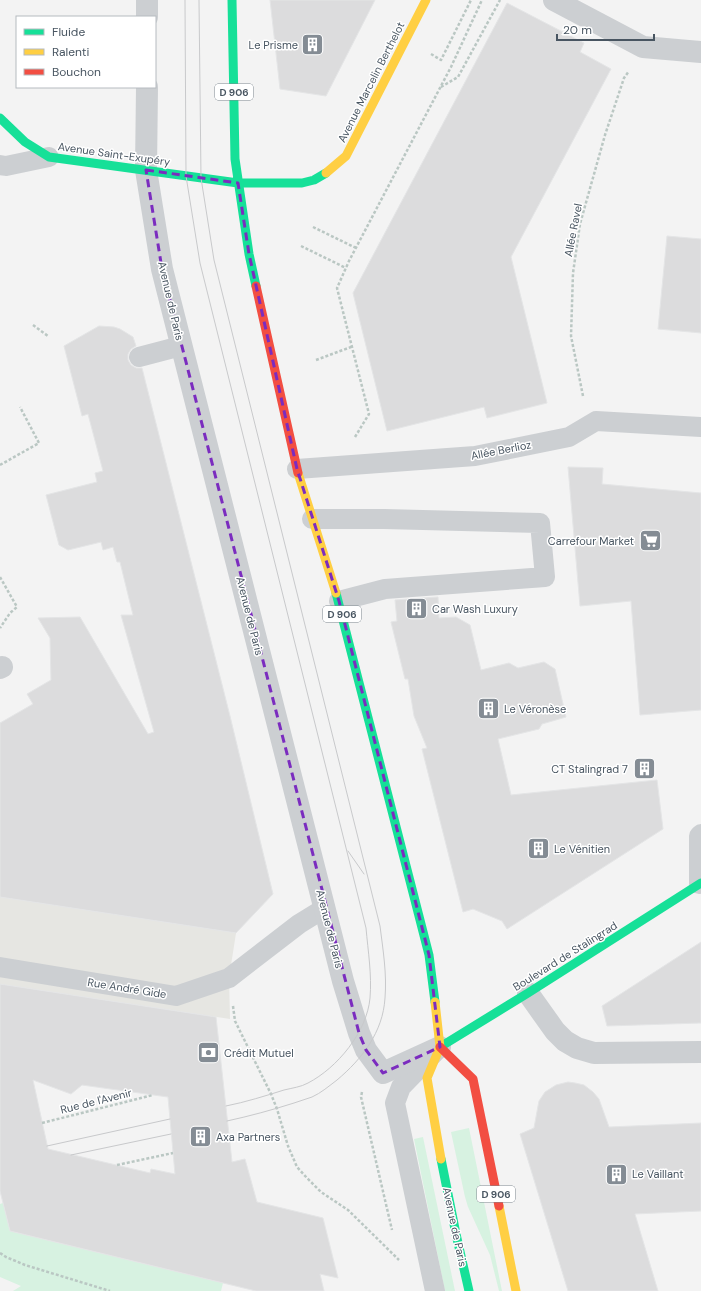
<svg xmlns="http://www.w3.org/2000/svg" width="701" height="1291" font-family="'DM Sans',sans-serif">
	<rect width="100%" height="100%" fill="#f3f3f3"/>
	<!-- commercial -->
	<path fill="#e6e6e2" d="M 0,897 L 236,933 L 229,978 L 230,1019 L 0,984 Z"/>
	<!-- green -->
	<path fill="#d7f2e1" d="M 469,1128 L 502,1291 L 499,1291 L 490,1255 L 468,1207 L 465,1197 L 451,1132 Z
		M 423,1137 L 455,1291 L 445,1291 L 414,1139 Z
		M 3,1203 L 10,1231 L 223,1283 L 221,1291 L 13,1291 L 21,1286 L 0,1277 L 0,1204 Z"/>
	<!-- building -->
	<path fill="#dcdcdd" stroke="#e4e5e6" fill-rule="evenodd" d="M 270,0 L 375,0 L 326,96 L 280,89 Z
		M 507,3 L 584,43 L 580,52 L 611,69 L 511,257 L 547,403 L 487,418 L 484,407 L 387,431 L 353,293 Z
		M 667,236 L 701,239 L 701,333 L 658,329 Z
		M 99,326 L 114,327 L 120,329 L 133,337 L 136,346 L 131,349 L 128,354 L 128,360 L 131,365 L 136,368 L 142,368 L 230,716 L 273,894 L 236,933 L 0,897 L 0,723 L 33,704 L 27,694 L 51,680 L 50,638 L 38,618 L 80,617 L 148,734 L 154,732 L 121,615 L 133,615 L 120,562 L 117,562 L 113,547 L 103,550 L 101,542 L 68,550 L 59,545 L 46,495 L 97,482 L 95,473 L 103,471 L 88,414 L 82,416 L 64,346 Z
		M 568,467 L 603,468 L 602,484 L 701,493 L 701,710 L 640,715 L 631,601 L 580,606 Z
		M 438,597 L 439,618 L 456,617 L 470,625 L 481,670 L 509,663 L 518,668 L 544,662 L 555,669 L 566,717 L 542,724 L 539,729 L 498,739 L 511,795 L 657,780 L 663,829 L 507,929 L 502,921 L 473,909 L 463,912 L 422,749 L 427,748 L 414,716 L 408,679 L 405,679 L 391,622 L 397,621 L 395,600 Z
		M 701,942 L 701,1023 L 607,1026 L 602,1006 Z
		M 0,984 L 216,1017 L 232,1162 L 245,1159 L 257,1202 L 323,1218 L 338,1278 L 320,1274 L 324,1291 L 256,1291 L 10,1231 L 0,1191 ZM 33,1080 L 71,1094 L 82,1085 L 168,1097 L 175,1174 L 151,1169 L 150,1173 L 48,1149 Z
		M 568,1082 L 575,1083 L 584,1085 L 593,1092 L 599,1099 L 609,1127 L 701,1123 L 701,1211 L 635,1214 L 658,1291 L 568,1291 L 520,1134 L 534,1128 L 538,1106 L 539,1101 L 545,1092 L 556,1085 Z"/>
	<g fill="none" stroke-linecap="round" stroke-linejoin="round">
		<!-- path -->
		<path stroke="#bac7c3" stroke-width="2.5" stroke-dasharray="3 2" stroke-linecap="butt" d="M 431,54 L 441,60 L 471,0
			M 441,87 L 458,77 L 500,0
			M 313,227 L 356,248
			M 301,246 L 346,268
			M 33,325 L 48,336
			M 316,360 L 351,347
			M 583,396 L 571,336 L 573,273 L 580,224 L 605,135 L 624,78 L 629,71
			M 355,437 L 369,414 L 337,288 L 349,261 L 451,67 L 482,0
			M 0,465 L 39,443 L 20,407
			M 0,577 L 17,607 L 10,613 L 0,628
			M 233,1006 L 235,1021 L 271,1094 L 277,1109 L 288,1146 L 297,1167 L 307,1178 L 321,1192 L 348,1210 L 399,1260
			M 362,1092 L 361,1097 L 392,1230
			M 42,1123 L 153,1095
			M 117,1165 L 173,1153
			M 0,1253 L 6,1257 L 25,1265 L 110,1291"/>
		<!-- lane -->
		<path stroke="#cccfd2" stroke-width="20" d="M 0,165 L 6,166 L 49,157
			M 139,357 L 181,346
			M 297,469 L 475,456 L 569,437 L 596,421 L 701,427
			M 312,519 L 384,519 L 540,523 L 545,577 L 385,589 L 339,601
			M 699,884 L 699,836 L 701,834
			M 0,967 L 176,996 L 229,978 L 299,924 L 325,908
			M 435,1291 L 395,1103 L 401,1087 L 437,1050"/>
		<!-- street -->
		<path stroke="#cccfd2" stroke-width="22" d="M 147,0 L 147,17
			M 554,0 L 643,47 L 701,52
			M 147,87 L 146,170 L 162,269 L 343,981 L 359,1033 L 366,1050 L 383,1073 L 440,1047
			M 0,668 L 2,667
			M 528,993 L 555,1031 L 565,1041 L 577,1048 L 594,1053 L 701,1052"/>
		<!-- fast -->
		<path stroke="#16e098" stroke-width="9" d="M 232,0 L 235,159 L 249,254 L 256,286
			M 0,118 L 25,142 L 49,157 L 238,183 L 302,183 L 314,180 L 326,173
			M 336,593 L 429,955 L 435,1002
			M 440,1047 L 528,993 L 701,883
			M 441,1159 L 456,1234 L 469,1291"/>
		<!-- slow -->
		<path stroke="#ffcf43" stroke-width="9" d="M 326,173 L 346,156 L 426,0
			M 298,473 L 336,593
			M 435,1002 L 440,1047 L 427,1078 L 441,1159
			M 499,1206 L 516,1291"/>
		<!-- jam -->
		<path stroke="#f24e42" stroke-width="9" d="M 256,286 L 298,473
			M 440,1047 L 473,1079 L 499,1206"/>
		<!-- tram -->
		<path stroke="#c8c9cb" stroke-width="1" d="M 185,0 L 186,176 L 200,263 L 366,928 C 368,951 372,975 370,998 C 367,1032 337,1068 308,1083 C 301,1087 292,1088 284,1090 C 265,1096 246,1102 226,1106
			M 199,0 L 201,178 L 214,260 L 380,926 C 383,950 387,974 385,998 C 383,1032 362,1059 337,1080 C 329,1086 321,1093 312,1097 C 306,1099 300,1101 294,1103 C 272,1110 250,1116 227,1121
			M 348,851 L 364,874
			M 47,1146 L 170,1119
			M 71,1155 L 171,1134"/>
	</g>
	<!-- marked area -->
	<path fill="none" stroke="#7b2cbf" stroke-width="3" stroke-dasharray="8 5" stroke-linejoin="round" d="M 146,170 L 238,183 L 249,254 L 297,469 L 339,601 L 429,955 L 440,1047 L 383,1073 L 366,1050 L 359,1033 L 162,269 Z"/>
	<!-- icons -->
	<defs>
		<symbol id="building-square" viewBox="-11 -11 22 22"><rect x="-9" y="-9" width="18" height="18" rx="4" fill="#848c94" stroke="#fff"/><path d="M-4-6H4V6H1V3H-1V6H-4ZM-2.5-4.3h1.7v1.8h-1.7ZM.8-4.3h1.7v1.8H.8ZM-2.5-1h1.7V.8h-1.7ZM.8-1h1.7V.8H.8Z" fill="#fff"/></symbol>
		<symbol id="supermarket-square" viewBox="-11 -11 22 22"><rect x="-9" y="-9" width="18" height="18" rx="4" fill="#848c94" stroke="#fff"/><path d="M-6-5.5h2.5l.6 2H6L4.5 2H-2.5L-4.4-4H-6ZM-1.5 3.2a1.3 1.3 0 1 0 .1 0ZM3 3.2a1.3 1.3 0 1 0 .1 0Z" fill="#fff"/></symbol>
		<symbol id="bank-square" viewBox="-11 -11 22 22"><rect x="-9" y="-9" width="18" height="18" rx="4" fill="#848c94" stroke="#fff"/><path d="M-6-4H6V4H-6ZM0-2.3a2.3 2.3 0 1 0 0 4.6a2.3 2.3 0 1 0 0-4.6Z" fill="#fff"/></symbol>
	</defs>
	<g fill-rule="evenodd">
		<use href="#building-square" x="300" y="32" width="25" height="25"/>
		<use href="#supermarket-square" x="638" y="528" width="25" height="25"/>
		<use href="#building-square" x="404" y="596" width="25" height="25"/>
		<use href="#building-square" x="476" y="696" width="25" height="25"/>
		<use href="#building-square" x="632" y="756" width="25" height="25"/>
		<use href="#building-square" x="526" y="836" width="25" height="25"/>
		<use href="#bank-square" x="196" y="1040" width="25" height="25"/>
		<use href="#building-square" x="188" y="1124" width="25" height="25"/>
		<use href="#building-square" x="604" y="1162" width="25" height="25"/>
	</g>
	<g text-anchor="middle" stroke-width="3" stroke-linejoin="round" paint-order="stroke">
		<!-- shield labels -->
		<g fill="#fff" stroke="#7f8890" stroke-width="1">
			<rect x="215" y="84" width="38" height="16" rx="3"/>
			<rect x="323" y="606" width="38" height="16" rx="3"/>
			<rect x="477" y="1186" width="38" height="16" rx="3"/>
		</g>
		<g font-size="10" font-weight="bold" fill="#485561">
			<text x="234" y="96">D 906</text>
			<text x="342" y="618">D 906</text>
			<text x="496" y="1198">D 906</text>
		</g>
		<!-- poi labels -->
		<g font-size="11" fill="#485561" stroke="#fff" text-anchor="start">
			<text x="298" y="49" text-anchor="end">Le Prisme</text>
			<text x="634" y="545" text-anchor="end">Carrefour Market</text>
			<text x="432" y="613">Car Wash Luxury</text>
			<text x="504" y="713">Le Véronèse</text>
			<text x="628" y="773" text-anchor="end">CT Stalingrad 7</text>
			<text x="554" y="853">Le Vénitien</text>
			<text x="224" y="1057">Crédit Mutuel</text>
			<text x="216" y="1141">Axa Partners</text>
			<text x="632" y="1178">Le Vaillant</text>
		</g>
		<!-- street labels -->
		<g font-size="11" fill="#485561" stroke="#fff">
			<text transform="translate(371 82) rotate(-63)" y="4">Avenue Marcelin Berthelot</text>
			<text transform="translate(114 154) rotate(8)" y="4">Avenue Saint-Exupéry</text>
			<text transform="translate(573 230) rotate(-79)" y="4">Allée Ravel</text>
			<text transform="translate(171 301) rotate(77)" y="4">Avenue de Paris</text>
			<text transform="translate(501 450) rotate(-11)" y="4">Allée Berlioz</text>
			<text transform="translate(250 616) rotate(76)" y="4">Avenue de Paris</text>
			<text transform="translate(330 929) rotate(76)" y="4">Avenue de Paris</text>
			<text transform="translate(565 956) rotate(-32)" y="4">Boulevard de Stalingrad</text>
			<text transform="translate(127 988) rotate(9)" y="4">Rue André Gide</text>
			<text transform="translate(96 1101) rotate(-14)" y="4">Rue de l'Avenir</text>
			<text transform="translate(455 1227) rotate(78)" y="4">Avenue de Paris</text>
		</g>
	</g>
	<!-- legend -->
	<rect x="16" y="16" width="140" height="72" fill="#ffffff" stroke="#b6bbc0"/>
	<rect x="24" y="29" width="20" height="6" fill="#16e098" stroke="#b6bbc0"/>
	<text x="52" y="36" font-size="12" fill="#485561">Fluide</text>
	<rect x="24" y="49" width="20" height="6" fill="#ffcf43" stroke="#b6bbc0"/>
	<text x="52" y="56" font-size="12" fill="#485561">Ralenti</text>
	<rect x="24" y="69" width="20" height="6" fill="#f24e42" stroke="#b6bbc0"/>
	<text x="52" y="76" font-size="12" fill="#485561">Bouchon</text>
	<!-- scale -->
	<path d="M557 34v6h97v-6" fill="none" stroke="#485561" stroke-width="2"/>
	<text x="563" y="34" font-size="12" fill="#485561" stroke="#ffffff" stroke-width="3" paint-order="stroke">20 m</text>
</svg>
